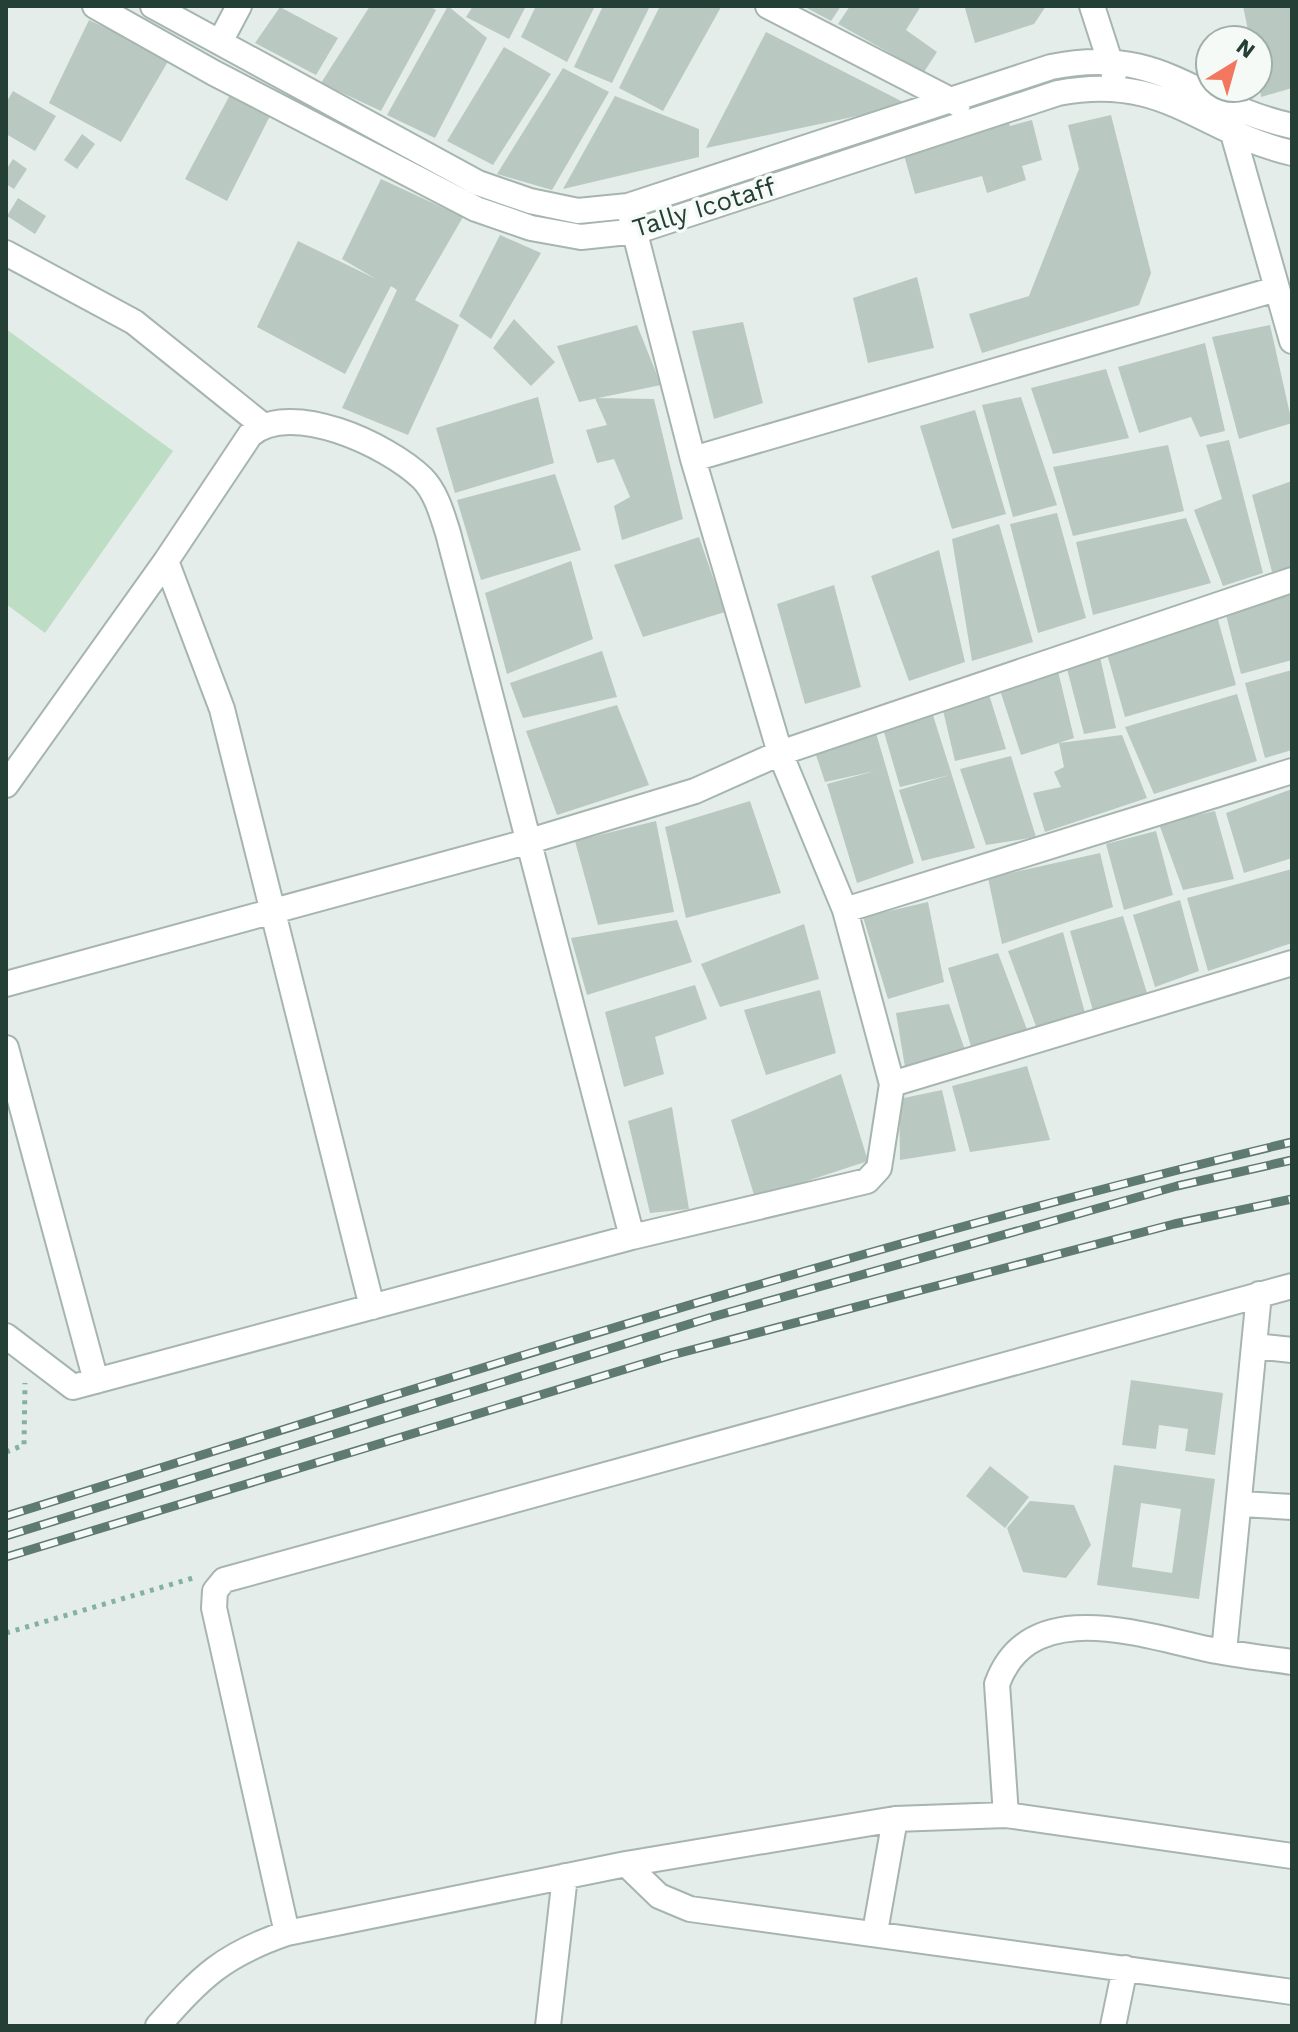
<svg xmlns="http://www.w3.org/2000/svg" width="1298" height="2032" font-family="'Work Sans',sans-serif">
	<rect width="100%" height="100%" fill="#e4ede9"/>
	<!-- green -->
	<path fill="#bddec4" d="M 6,329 L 173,451 L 45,633 L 6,604 Z"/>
	<!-- building -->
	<path fill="#b9c8c1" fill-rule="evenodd" d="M 370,6 L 429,6 L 436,10 L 381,111 L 321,83 Z
		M 448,6 L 487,38 L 435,138 L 387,115 Z
		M 473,6 L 526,6 L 509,39 L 466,17 Z
		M 536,6 L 595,6 L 567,62 L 521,37 Z
		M 603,6 L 650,6 L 612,83 L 574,67 Z
		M 660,6 L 721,7 L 663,111 L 619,88 Z
		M 803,6 L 841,6 L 831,21 Z
		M 850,6 L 921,6 L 906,30 L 937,52 L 924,72 L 838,24 Z
		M 969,6 L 1046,6 L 1034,24 L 975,43 L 965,8 Z
		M 1243,6 L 1292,6 L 1292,88 L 1261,97 L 1258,40 L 1250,40 Z
		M 280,7 L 338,38 L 316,75 L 255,43 Z
		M 89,20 L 170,58 L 121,142 L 49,103 Z
		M 766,32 L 909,105 L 706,148 Z
		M 504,47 L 551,74 L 493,165 L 447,141 Z
		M 563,68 L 609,92 L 552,190 L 497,174 Z
		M 13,91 L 56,116 L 35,151 L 6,134 L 6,103 Z
		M 231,93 L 272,112 L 227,201 L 185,179 Z
		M 615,96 L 699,129 L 699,157 L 563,189 Z
		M 1111,115 L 1151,273 L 1139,305 L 982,353 L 969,314 L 1029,296 L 1079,169 L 1068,125 Z
		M 1007,117 L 1010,126 L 1032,120 L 1042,160 L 1022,166 L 1026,180 L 987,193 L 982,176 L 915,194 L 904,155 L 968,137 L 965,129 Z
		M 82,134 L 95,144 L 77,169 L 64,160 Z
		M 13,159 L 27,169 L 14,189 L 6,184 L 6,170 Z
		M 381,179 L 463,217 L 415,300 L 459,325 L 408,435 L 342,408 L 397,290 L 391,286 L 345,374 L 257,327 L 298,241 L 376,279 L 342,259 Z
		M 18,198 L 46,216 L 35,234 L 7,216 Z
		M 500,235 L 541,253 L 491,339 L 459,316 Z
		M 917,277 L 934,348 L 868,363 L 853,298 Z
		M 514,319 L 555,362 L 531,386 L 493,348 Z
		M 743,322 L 763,403 L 714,419 L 692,331 Z
		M 637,325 L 661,385 L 579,402 L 557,346 Z
		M 1270,325 L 1292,423 L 1239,439 L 1212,337 Z
		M 1205,343 L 1225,431 L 1200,437 L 1191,417 L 1139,433 L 1118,367 Z
		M 1106,369 L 1129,438 L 1053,454 L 1031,388 Z
		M 538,397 L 554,463 L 455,493 L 436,428 Z
		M 1021,397 L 1057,505 L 1013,517 L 982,405 Z
		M 595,398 L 654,399 L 683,519 L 622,540 L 614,506 L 630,497 L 614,459 L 597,463 L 586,430 L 607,425 Z
		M 975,410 L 1006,514 L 952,529 L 920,426 Z
		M 1229,440 L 1263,573 L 1223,586 L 1194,510 L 1222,499 L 1206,445 Z
		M 1168,445 L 1184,511 L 1073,536 L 1053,467 Z
		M 555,474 L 581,550 L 481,580 L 457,500 Z
		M 1292,481 L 1292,567 L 1272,572 L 1252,495 Z
		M 1057,513 L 1086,618 L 1038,633 L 1010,524 Z
		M 1186,518 L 1211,583 L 1093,615 L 1076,542 Z
		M 999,524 L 1033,642 L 972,661 L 952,539 Z
		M 699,537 L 725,612 L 643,637 L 614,565 Z
		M 939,550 L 965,662 L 909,681 L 871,576 Z
		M 571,561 L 593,639 L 507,674 L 485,593 Z
		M 834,585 L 861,687 L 805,704 L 777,604 Z
		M 1292,595 L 1292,660 L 1241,674 L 1225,611 Z
		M 1217,616 L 1236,685 L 1125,717 L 1105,647 Z
		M 602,651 L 617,697 L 523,718 L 510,683 Z
		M 1100,657 L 1116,728 L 1084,734 L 1066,665 Z
		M 1292,670 L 1292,750 L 1265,758 L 1245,683 Z
		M 1058,671 L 1074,738 L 1021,755 L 999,687 Z
		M 987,688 L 1006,749 L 955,761 L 941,702 Z
		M 1237,694 L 1257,761 L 1154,794 L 1125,727 Z
		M 617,705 L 649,785 L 557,815 L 526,731 Z
		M 931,709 L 975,848 L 922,861 L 899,790 L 950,775 L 900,787 L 881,722 Z
		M 874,726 L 914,863 L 857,883 L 827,784 L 875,771 L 825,782 L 812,743 Z
		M 1122,735 L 1147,798 L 1045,832 L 1033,793 L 1061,787 L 1054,772 L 1064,767 L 1059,743 Z
		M 1011,756 L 1036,837 L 986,845 L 960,769 Z
		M 1292,789 L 1292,858 L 1244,873 L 1226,813 Z
		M 750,801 L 781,893 L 686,918 L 665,827 Z
		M 1215,811 L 1234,879 L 1183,890 L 1159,824 Z
		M 656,821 L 674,912 L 598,925 L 575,841 Z
		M 1156,831 L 1173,895 L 1124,910 L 1106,844 Z
		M 1100,853 L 1113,907 L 1002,944 L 988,878 Z
		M 1292,869 L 1292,943 L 1208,971 L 1187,898 Z
		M 1180,900 L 1199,971 L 1155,987 L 1133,915 Z
		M 928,902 L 944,982 L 888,999 L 863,917 Z
		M 1123,916 L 1147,993 L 1094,1014 L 1070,931 Z
		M 677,920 L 692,962 L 587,995 L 571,938 Z
		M 804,924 L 819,979 L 720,1007 L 701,964 Z
		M 1063,932 L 1085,1013 L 1037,1029 L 1008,951 Z
		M 998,953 L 1028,1032 L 972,1050 L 948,968 Z
		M 695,985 L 707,1019 L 655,1037 L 664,1074 L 624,1087 L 605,1012 Z
		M 820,990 L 836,1053 L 766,1075 L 744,1010 Z
		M 949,1004 L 966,1053 L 905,1067 L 896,1013 Z
		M 1027,1066 L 1050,1140 L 970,1152 L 952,1086 Z
		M 841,1074 L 868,1161 L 755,1198 L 731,1120 Z
		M 942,1090 L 956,1151 L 900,1160 L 899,1099 Z
		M 672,1107 L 689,1209 L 650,1213 L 628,1121 Z
		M 1131,1380 L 1223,1393 L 1215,1455 L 1185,1451 L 1188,1429 L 1159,1425 L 1156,1449 L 1122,1445 Z
		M 1114,1465 L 1215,1479 L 1199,1599 L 1097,1585 ZM 1141,1503 L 1181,1509 L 1172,1573 L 1132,1567 Z
		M 990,1466 L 1029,1497 L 1005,1528 L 966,1496 Z
		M 1030,1501 L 1074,1505 L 1091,1545 L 1066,1578 L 1023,1572 L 1007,1528 Z"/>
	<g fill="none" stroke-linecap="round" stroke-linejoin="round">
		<defs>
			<path id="minor" d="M 95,6 L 214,73 L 476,209 L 531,228 L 581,237 L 637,231 L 1058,93 C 1165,72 1199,131 1292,153
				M 153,6 L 478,183 L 530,201 L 578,211 L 628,206 L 1051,67 C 1164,44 1195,105 1292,126
				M 768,6 L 958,104
				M 1092,6 L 1114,74
				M 220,42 L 239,6
				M 1230,123 L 1292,341
				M 6,253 L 134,322 L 261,424
				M 693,459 L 1276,289
				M 166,561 L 222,709 L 372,1307
				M 6,785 L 166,561 L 250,435 C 290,399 388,445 422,478 C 436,492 442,514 448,533 L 632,1237
				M 845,910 L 1292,771
				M 6,984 L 530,841 L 695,791 L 780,753 L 1292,580
				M 6,1048 L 96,1381
				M 892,1084 L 1292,963
				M 6,1336 L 73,1387 L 632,1237 L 867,1181 L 879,1168 L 892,1084 L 845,910 L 780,753 L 693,459 L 628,206
				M 1255,1346 L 1292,1350
				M 1241,1504 L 1292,1507
				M 1224,1652 L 1259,1294
				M 1006,1815 L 997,1684 C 1029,1596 1139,1634 1207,1649 C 1235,1655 1264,1658 1292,1662
				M 626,1864 L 659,1896 L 690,1909 L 1292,1992
				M 875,1932 L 895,1819
				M 287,1933 L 214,1608 L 215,1591 L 224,1580 L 1292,1286
				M 158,2026 C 202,1976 223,1955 287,1933 L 626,1864 L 895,1819 L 1006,1815 L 1292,1856
				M 548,2026 L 565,1876
				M 1113,2026 L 1125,1968"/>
		</defs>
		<!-- minor casing -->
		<use href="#minor" stroke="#a6b5b0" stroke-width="28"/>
		<!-- path -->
		<path stroke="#85b1a0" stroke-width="5" stroke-dasharray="4 6" stroke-linecap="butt" d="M 6,1452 L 24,1445 L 25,1383
			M 6,1633 L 193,1578"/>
		<!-- minor -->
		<use href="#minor" stroke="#fff" stroke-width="24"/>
		<defs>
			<path id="rail" d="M 6,1516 C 432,1384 857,1245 1292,1142
				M 6,1536 L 712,1317 L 1177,1186 L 1292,1160
				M 6,1557 L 672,1355 L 1174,1224 L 1292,1199"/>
		</defs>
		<!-- rail casing -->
		<use href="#rail" stroke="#5e7a71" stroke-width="9"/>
		<!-- rail -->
		<use href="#rail" stroke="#f5faf7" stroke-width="6" stroke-dasharray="18" stroke-linecap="butt"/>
	</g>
	<g text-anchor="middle" stroke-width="7" stroke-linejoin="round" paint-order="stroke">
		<!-- street labels -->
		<g font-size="26" fill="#233f36" stroke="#f5faf7">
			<text transform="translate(704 207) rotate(-17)" y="9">Tally Icotaff</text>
		</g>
	</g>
	<!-- border -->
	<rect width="1298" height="2032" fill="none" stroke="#233f36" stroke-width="16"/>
	<!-- north arrow -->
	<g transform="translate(1234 64) rotate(37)"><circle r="38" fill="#f5faf7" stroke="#a1afaa" stroke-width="2"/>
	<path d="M0-6L14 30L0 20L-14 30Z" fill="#f1785f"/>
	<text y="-12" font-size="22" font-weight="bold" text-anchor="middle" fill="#233f36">N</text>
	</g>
</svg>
